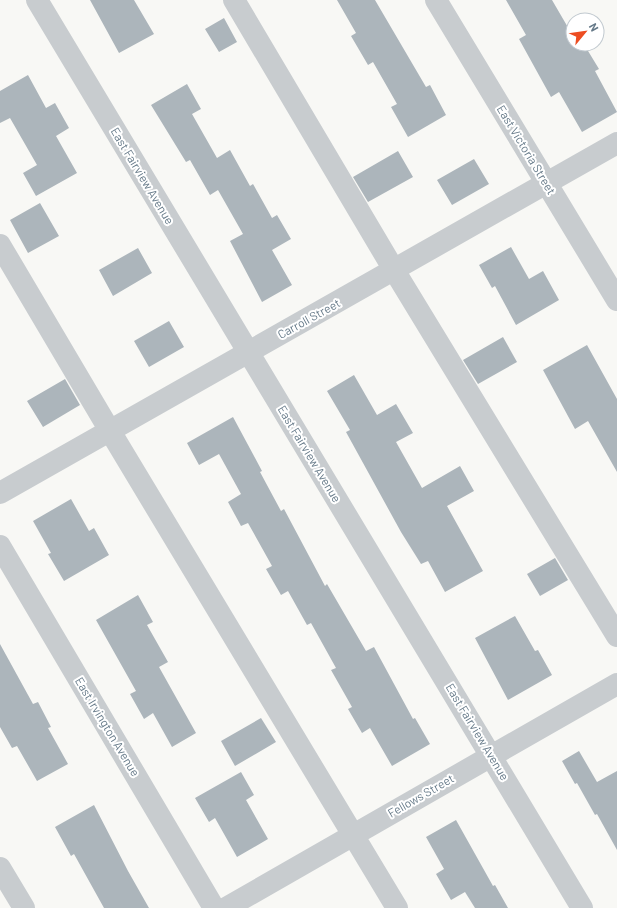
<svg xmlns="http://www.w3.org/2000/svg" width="617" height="908" font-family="Barlow,sans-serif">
	<rect width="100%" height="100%" fill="#f8f8f5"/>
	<!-- building -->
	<path fill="#acb5bb" d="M 90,0 L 134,0 L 154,34 L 119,53 Z
		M 337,0 L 375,0 L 426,87 L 430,85 L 446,115 L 408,137 L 391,107 L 397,104 L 373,62 L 368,65 L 351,36 L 356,33 Z
		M 506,0 L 552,0 L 573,36 L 573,44 L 577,44 L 580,49 L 585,46 L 599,69 L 595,71 L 617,112 L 582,132 L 559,92 L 551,97 L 519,39 L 526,35 Z
		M 224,18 L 237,42 L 219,52 L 205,29 Z
		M 28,75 L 46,108 L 55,103 L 69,128 L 56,136 L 77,173 L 36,196 L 23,173 L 37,165 L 10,118 L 0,123 L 0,91 Z
		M 187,84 L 201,109 L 192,114 L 217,158 L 230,150 L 250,186 L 253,184 L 272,218 L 277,215 L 291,239 L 272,250 L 292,285 L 262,302 L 230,241 L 243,234 L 218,190 L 210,195 L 190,160 L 186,162 L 151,105 Z
		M 398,151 L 413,177 L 368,202 L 353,177 Z
		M 474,159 L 489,184 L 452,205 L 437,180 Z
		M 40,203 L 59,236 L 28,253 L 10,220 Z
		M 511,247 L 529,279 L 543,271 L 559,300 L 516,325 L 495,286 L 492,288 L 479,265 Z
		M 138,248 L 152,273 L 113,296 L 99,270 Z
		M 169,321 L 184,347 L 149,367 L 134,341 Z
		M 503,337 L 517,362 L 478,384 L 463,360 Z
		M 587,345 L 617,399 L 617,472 L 588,421 L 575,429 L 543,370 Z
		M 354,375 L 377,415 L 396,404 L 413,433 L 396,442 L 422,488 L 460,466 L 474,491 L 447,506 L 483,571 L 445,592 L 428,561 L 421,564 L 401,532 L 346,432 L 350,430 L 327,391 Z
		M 65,379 L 80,405 L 43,427 L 27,401 Z
		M 233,417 L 262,471 L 260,472 L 281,511 L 284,509 L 325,586 L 327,584 L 366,651 L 374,647 L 413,719 L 415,718 L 430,744 L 392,766 L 370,728 L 362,733 L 348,709 L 352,707 L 331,670 L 336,668 L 311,623 L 307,625 L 288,591 L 281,595 L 266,569 L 272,566 L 248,523 L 241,526 L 228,502 L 241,494 L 219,454 L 199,465 L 187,443 Z
		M 71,499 L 89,531 L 94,528 L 109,555 L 64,581 L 48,554 L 51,553 L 33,521 Z
		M 555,558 L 568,580 L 540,596 L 527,574 Z
		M 138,595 L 153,622 L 147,625 L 168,662 L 159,667 L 196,733 L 172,747 L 153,713 L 144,719 L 130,694 L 136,691 L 96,620 Z
		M 515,616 L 535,651 L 538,650 L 552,675 L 508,700 L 475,638 Z
		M 0,644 L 33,704 L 38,702 L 51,727 L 48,728 L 68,764 L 37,781 L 17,746 L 12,748 L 0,727 Z
		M 261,718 L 276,742 L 235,766 L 221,741 Z
		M 579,751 L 597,782 L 617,771 L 617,850 L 597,814 L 595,815 L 577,783 L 575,784 L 562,761 Z
		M 241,772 L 254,795 L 246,800 L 268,839 L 237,857 L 215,818 L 209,822 L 195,798 Z
		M 94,805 L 128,871 L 149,908 L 104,908 L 74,854 L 71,856 L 55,827 Z
		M 456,820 L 493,886 L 495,885 L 508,908 L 475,908 L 465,892 L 451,900 L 436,874 L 444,869 L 426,837 Z"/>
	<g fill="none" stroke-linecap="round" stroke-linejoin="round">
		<!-- minor -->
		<path stroke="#c8cccf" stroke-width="22" d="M 37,0 L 582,908
			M 234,0 L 394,270 L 617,636
			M 436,0 L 617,300
			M 0,245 L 110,431 L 397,908
			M 0,493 L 617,143
			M 0,546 L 214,908
			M 0,868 L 24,908
			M 226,908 L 617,684"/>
	</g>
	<g text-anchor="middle" stroke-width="4" stroke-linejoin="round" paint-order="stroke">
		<!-- street labels -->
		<g font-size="12" fill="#657988" stroke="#fff">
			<text transform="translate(526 150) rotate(59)" y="4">East Victoria Street</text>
			<text transform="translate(142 176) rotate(59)" y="4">East Fairview Avenue</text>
			<text transform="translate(309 319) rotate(-29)" y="4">Carroll Street</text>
			<text transform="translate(309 454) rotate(59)" y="4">East Fairview Avenue</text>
			<text transform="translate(107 727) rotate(59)" y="4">East Irvington Avenue</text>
			<text transform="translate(477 732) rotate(59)" y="4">East Fairview Avenue</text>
			<text transform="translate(421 796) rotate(-30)" y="4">Fellows Street</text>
		</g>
	</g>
	<!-- north arrow -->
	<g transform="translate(585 32) rotate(61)"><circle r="19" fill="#ffffff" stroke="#c1c9cf"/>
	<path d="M0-3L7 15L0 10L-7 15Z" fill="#ed4d21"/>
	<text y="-6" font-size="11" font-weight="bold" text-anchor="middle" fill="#657988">N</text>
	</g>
</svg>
